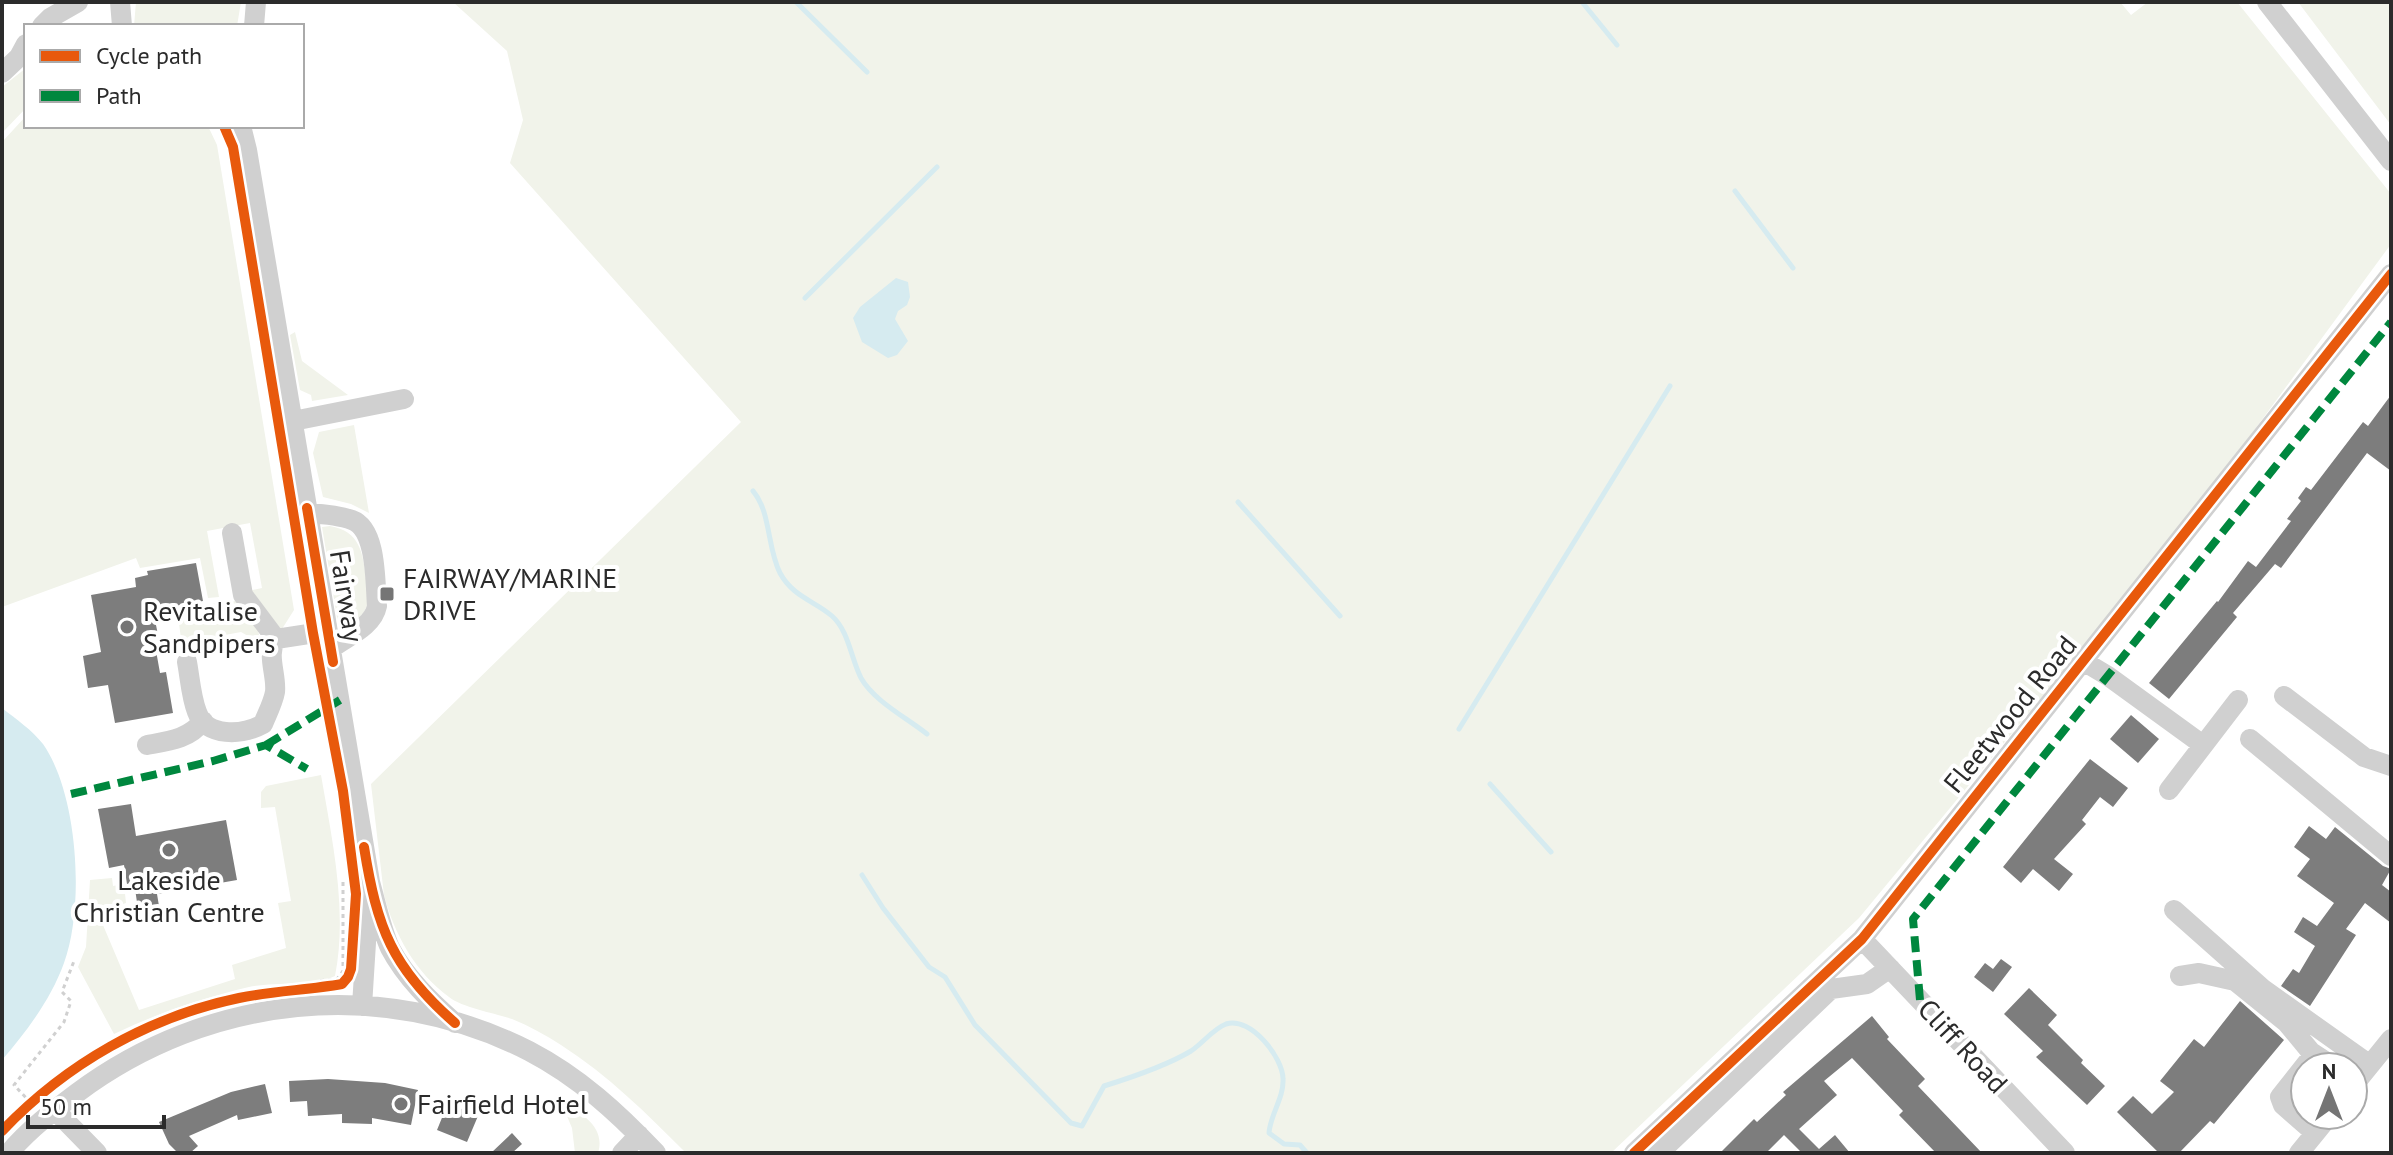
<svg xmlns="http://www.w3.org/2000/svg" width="2393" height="1155" font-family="'PT Sans',sans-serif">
	<rect width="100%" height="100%" fill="#fff"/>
	<!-- green -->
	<path fill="#f1f3ea" d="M 136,2 L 241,2 L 237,26 L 134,26 Z
		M 453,2 L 2120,2 L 2131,15 L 2148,2 L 2237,2 L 2391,194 L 2391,244 L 2189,519 L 1859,918 L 1611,1153 L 686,1153 C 647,1114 608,1075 561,1045 C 546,1035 529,1026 512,1019 C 495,1013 463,1008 449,997 C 416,973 394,934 384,895 L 371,784 L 741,422 L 510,163 L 523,120 L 507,51 Z
		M 2298,2 L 2391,2 L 2391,125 Z
		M 26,68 L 26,108 L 2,133 L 2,87 Z
		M 26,116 L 26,126 L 208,126 L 217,145 L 294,610 L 282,629 L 271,622 L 248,591 L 262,588 L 250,523 L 207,531 L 219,597 L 208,598 L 200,558 L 140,568 L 136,558 L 2,607 L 2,142 Z
		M 295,332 L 302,361 L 348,395 L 312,401 L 311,395 L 300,390 L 290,335 Z
		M 354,425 L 369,513 L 351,504 L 323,497 L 313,453 L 319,432 Z
		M 330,526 C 360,531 363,553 366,579 C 367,589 370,601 365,610 C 360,620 349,624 339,629 L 322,527 Z
		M 235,601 L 257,625 L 259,635 L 248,636 L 241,632 L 225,635 L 221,640 L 182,646 L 178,616 L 211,610 L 211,604 Z
		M 321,775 C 332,839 348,911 335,976 C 316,986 272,982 249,987 C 202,998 158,1013 114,1034 L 78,967 L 86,947 L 90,880 L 112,878 L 113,886 L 124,884 L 126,903 L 109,909 L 111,914 L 100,918 L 139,1010 L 235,979 L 232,965 L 286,948 L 278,903 L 291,901 L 275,807 L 261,808 L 261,792 L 266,786 Z
		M 564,1100 C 582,1115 606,1127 598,1153 L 575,1153 L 572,1128 L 561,1102 Z"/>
	<!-- water -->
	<path fill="#d6ebf0" d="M 896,278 L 908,282 L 910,297 L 907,305 L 898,311 L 895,319 L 908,341 L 897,355 L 888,358 L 862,342 L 853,318 L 860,307 Z
		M 2,708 C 16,719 32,730 43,744 C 78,794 85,906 64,963 C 51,999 27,1031 2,1060 Z"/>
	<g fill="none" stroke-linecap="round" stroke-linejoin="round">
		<!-- stream -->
		<path stroke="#d6ebf0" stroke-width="5" d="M 796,2 L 867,72
			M 1582,2 L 1617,45
			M 1735,191 L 1793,268
			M 805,298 L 937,167
			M 753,491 C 771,512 767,548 780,573 C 793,597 815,601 832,616 C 849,631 851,659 861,678 C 874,701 907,718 927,734
			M 1238,502 L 1340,616
			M 1459,729 L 1670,386
			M 1490,784 L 1551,852
			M 862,875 L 883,908 L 929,967 L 945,977 L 975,1025 L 1071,1123 L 1082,1126 L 1104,1086 C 1133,1077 1166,1066 1191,1051 C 1203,1043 1213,1029 1226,1024 C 1251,1016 1283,1058 1283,1079 C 1284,1098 1270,1115 1269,1133 L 1284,1144 L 1300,1145 L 1307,1153"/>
	</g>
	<!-- building -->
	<path fill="#7d7d7d" d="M 2391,395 L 2391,471 L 2367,453 L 2281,568 L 2275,564 L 2233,613 L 2237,617 L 2169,699 L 2149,683 L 2217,601 L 2218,602 L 2248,561 L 2256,567 L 2291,521 L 2287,519 L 2301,501 L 2298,498 L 2306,487 L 2311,490 L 2363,422 L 2368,426 Z
		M 196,563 L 203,601 L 153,610 L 160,645 L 155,645 L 160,673 L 166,672 L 173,713 L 115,723 L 108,685 L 88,688 L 83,656 L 101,652 L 91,595 L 136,587 L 135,578 L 148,575 L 147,571 Z
		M 2131,715 L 2159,739 L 2138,763 L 2110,739 Z
		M 2090,759 L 2128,788 L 2113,807 L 2100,797 L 2082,820 L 2086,824 L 2054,859 L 2073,874 L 2059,891 L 2033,869 L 2021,883 L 2003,867 Z
		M 131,804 L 136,836 L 226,820 L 237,880 L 157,894 L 159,906 L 138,909 L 134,882 L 127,884 L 124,865 L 109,868 L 98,809 Z
		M 2309,826 L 2326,839 L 2335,827 L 2383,866 L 2391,869 L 2382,885 L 2391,892 L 2391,923 L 2365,903 L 2346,929 L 2356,935 L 2310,1006 L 2281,986 L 2293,969 L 2299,973 L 2315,946 L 2294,932 L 2303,917 L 2317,926 L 2334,903 L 2297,876 L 2310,859 L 2294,847 Z
		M 2001,959 L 2012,967 L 1993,992 L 1974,977 L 1985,963 L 1993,969 Z
		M 2029,988 L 2057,1015 L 2048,1025 L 2083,1060 L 2081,1063 L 2105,1086 L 2087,1105 L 2036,1057 L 2043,1051 L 2004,1014 Z
		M 2240,1001 L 2284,1040 L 2214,1124 L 2210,1121 L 2179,1153 L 2159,1153 L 2117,1112 L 2133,1096 L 2152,1114 L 2174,1092 L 2160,1081 L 2194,1039 L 2204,1047 Z
		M 1872,1016 L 1889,1037 L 1887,1039 L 1925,1079 L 1918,1086 L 1982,1153 L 1936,1153 L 1899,1115 L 1903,1111 L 1852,1058 L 1824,1081 L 1837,1095 L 1799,1129 L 1819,1149 L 1835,1135 L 1850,1153 L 1802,1153 L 1784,1135 L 1766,1153 L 1720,1153 L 1754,1119 L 1757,1122 L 1786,1095 L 1783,1092 Z
		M 328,1079 L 385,1083 L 418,1090 L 411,1125 L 372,1118 L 372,1124 L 342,1123 L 342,1114 L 308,1116 L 307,1101 L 290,1102 L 289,1081 Z
		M 265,1084 L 272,1113 L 238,1120 L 237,1115 L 189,1136 L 198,1146 L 190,1153 L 178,1153 L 169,1144 L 159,1122 L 231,1092 Z
		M 448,1103 L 478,1116 L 467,1142 L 437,1130 Z
		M 512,1133 L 522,1144 L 512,1153 L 491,1153 Z"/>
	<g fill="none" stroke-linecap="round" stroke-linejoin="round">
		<!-- path -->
		<path stroke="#d0d0d0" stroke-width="3" stroke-dasharray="4 4" stroke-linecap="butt" d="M 306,988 L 318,981 L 337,979 L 343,971 L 343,882
			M 31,1103 L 14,1085 L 64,1022 L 71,1001 L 62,992 L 74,961"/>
		<!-- minor -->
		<path stroke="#d0d0d0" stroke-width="20" d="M 120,2 L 122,26
			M 2267,2 L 2391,161
			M 42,26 L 50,18 L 78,2
			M 254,26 L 256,2
			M 2,73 L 19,57 L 26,44
			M 241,126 L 247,150 L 370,882 C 376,903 381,928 390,948 C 406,978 430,1001 455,1023
			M 293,421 L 404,399
			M 308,513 C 322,514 338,515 352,520 C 377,529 375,582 377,606 C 373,627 346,637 331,649
			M 232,533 L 243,595 L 276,639 L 328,631
			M 2083,661 L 2108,676 L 2203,745
			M 187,662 C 190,678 191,697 197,712 C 206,738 243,735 263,724 C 267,714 273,703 275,692 C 277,675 266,655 276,639
			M 2284,696 L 2364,757 L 2391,766
			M 2250,739 L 2391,856
			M 147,745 C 169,741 189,739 203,721
			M 2169,790 L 2238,700
			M 2174,910 L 2263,989 L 2370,1065
			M 1862,939 L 2065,1153
			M 2180,976 L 2199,973 L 2235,981 L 2287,1023 L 2311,1052 L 2334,1067
			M 362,1006 L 369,895
			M 2314,1054 L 2280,1097 L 2283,1105 L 2315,1133
			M 2353,1086 L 2391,1039
			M 54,1109 L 97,1153
			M 9,1153 C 28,1130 53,1111 77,1093 C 208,995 382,976 529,1051 C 579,1077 618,1113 656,1153
			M 622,1153 L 639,1135
			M 1634,1153 L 1862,939 L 2391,274
			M 1659,1153 L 1831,989 L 1867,984 L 1890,968
			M 2299,1153 L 2330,1115"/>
		<!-- quiet -->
		<path stroke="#00873e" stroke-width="8" stroke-dasharray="16 8" stroke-linecap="butt" d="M 266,745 L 340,700
			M 71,794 L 213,761 L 266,745 L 307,769
			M 1920,1000 L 1913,919 L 2391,322"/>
		<defs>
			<path id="cycleway" d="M 307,508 L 333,662
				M 364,847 C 377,928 392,968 455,1023
				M 2,1131 C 66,1064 148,1017 239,998 C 273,991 308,990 342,984 L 348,977 L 351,969 L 356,894 L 343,791 L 313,633 L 233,147 L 224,126
				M 1634,1153 L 1862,939 L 2391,274"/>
		</defs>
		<!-- cycleway casing -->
		<use href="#cycleway" stroke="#fff" stroke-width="15"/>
		<!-- cycleway -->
		<use href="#cycleway" stroke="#e8590c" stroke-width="10"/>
	</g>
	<!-- markers -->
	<g fill="#757575" stroke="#fff" stroke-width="3">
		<rect x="379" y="586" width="16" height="16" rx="4"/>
		<circle cx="127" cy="627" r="8"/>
		<circle cx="169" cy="850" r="8"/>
		<circle cx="401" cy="1104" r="8"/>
	</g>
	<g text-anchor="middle" stroke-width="8" stroke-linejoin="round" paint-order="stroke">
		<!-- poi labels -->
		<g font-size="28" fill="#2b2b2b" stroke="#fff" text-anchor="start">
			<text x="403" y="588">FAIRWAY/MARINE<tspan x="403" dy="32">DRIVE</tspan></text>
			<text x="143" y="621">Revitalise<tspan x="143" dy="32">Sandpipers</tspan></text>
			<text x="169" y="890" text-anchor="middle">Lakeside<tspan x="169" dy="32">Christian Centre</tspan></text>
			<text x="417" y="1114">Fairfield Hotel</text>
		</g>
		<!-- street labels -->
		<g font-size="28" fill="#2b2b2b" stroke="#fff">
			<text transform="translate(347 596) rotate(81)" y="10">Fairway</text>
			<text transform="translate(2010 714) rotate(-51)" y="10">Fleetwood Road</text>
			<text transform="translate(1963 1046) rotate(47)" y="10">Cliff Road</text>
		</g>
	</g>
	<!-- border -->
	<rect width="2393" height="1155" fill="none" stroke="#2b2b2b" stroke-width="8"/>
	<!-- legend -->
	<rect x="24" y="24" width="280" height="104" fill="#ffffff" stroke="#aaaaaa" stroke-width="2"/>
	<rect x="40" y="50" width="40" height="12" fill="#e8590c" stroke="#aaaaaa" stroke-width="2"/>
	<text x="96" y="64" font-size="24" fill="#2b2b2b">Cycle path</text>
	<rect x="40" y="90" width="40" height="12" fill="#00873e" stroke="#aaaaaa" stroke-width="2"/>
	<text x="96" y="104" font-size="24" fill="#2b2b2b">Path</text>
	<!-- north arrow -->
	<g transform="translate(2329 1091)"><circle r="38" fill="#ffffff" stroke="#aaaaaa" stroke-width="2"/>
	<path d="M0-6L14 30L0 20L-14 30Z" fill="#757575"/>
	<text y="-12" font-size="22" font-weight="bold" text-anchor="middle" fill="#2b2b2b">N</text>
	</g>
	<!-- scale -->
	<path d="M28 1115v12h136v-12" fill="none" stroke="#2b2b2b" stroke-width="4"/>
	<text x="40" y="1115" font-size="24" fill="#2b2b2b" stroke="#ffffff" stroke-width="6" paint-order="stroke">50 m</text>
</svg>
